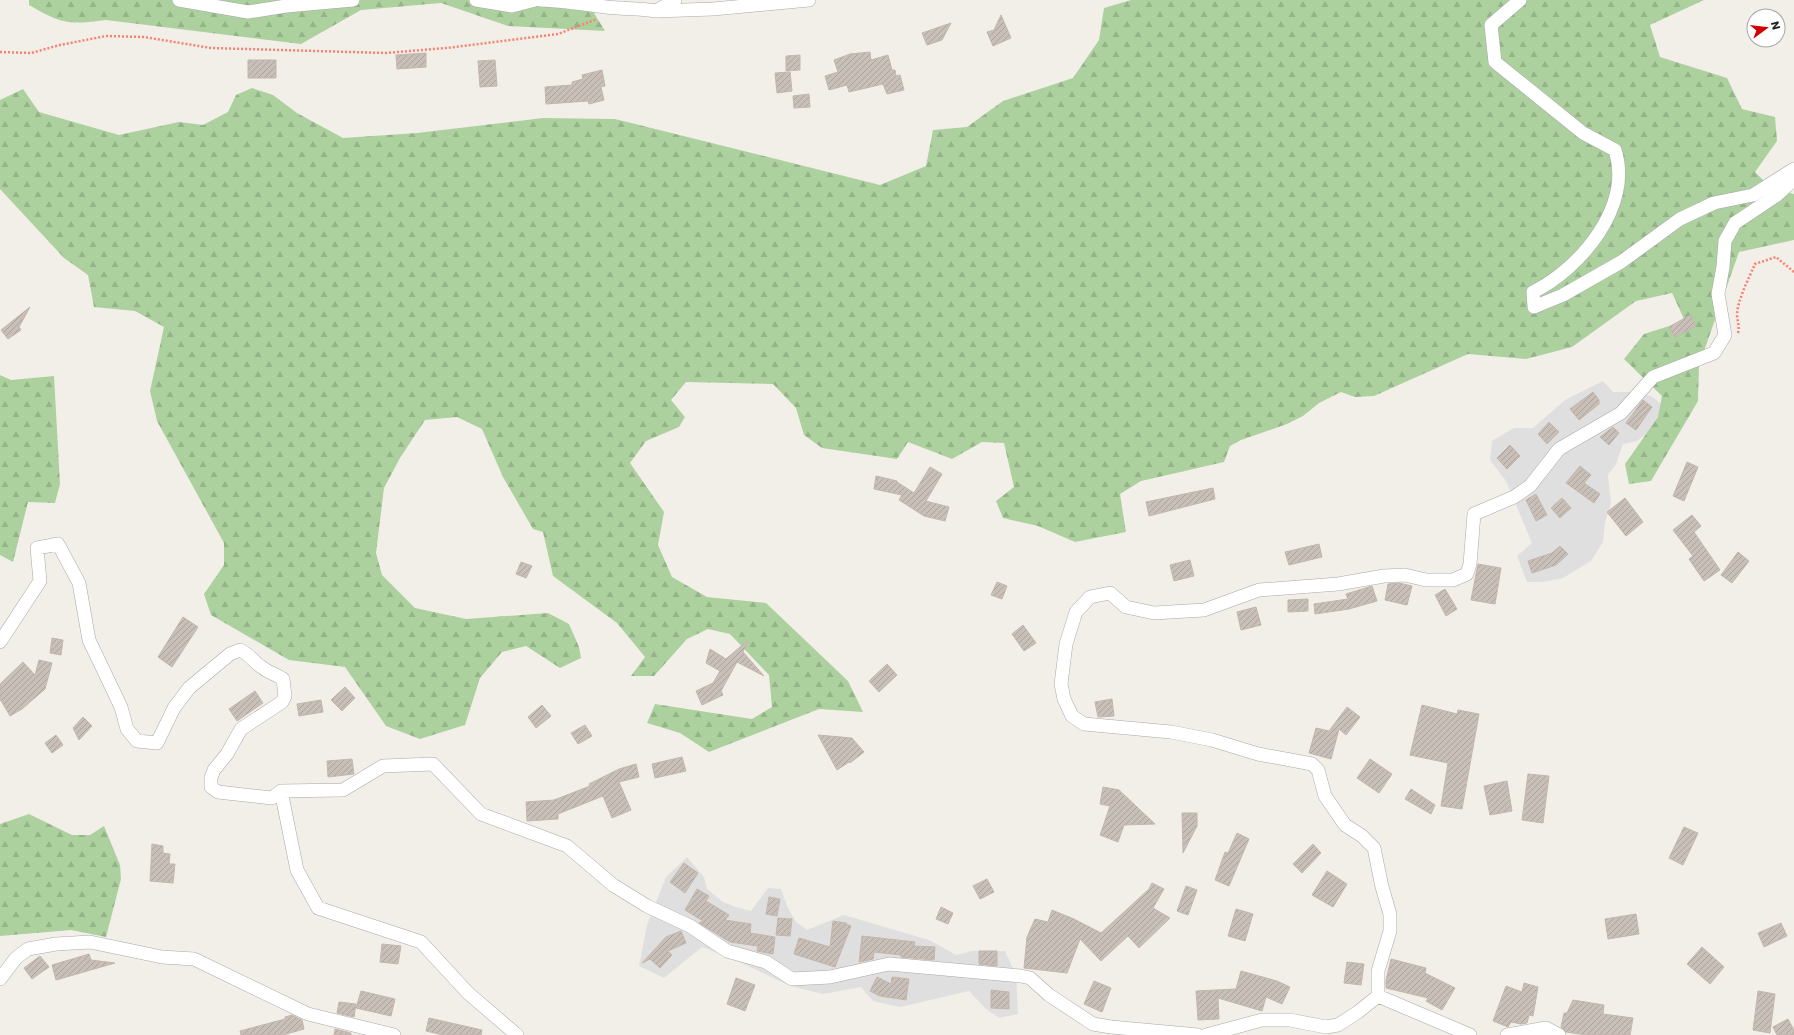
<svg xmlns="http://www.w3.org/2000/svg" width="1794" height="1035" font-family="Poppins,sans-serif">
	<defs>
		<pattern id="forest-firs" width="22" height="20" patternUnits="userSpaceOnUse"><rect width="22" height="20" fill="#add19e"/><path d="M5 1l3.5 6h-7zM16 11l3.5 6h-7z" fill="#95b388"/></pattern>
		<pattern id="building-hatch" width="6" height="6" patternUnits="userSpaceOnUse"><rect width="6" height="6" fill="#c7bfb8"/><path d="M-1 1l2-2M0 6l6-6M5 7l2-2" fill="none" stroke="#aba49e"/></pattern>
	</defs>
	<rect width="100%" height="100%" fill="#f2efe9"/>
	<!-- residential -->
	<path fill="#e0dfdf" d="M 1603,381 L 1613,392 L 1630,392 L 1651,396 L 1664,406 L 1655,427 L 1637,441 L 1623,444 L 1616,464 L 1608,475 L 1611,503 L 1605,522 L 1603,542 L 1591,561 L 1563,578 L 1542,582 L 1527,582 L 1517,556 L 1532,543 L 1506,481 L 1490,460 L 1492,441 L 1514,428 L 1533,428 L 1565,400 Z
		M 687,857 L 704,877 L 707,889 L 723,902 L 736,907 L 751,911 L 768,888 L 781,889 L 788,908 L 796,922 L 807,930 L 844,915 L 929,940 L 956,955 L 972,951 L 1005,951 L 1016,975 L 1018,1014 L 999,1018 L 985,1008 L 969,991 L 900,1007 L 873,1001 L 861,987 L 823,994 L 790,986 L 734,959 L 702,947 L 664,978 L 639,966 L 647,925 L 666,877 Z"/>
	<!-- forest -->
	<path fill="url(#forest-firs)" d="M 29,0 L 586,0 L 605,31 L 508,26 L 441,3 L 361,10 L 301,44 L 106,20 C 68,25 62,24 29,5 Z
		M 1131,0 L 1704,0 L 1650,25 L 1660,57 L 1727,78 L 1742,109 L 1775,117 L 1777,141 L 1755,172 L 1771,188 L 1794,194 L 1794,240 L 1739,252 L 1699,365 L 1698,401 L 1651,481 L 1629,484 L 1625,464 L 1658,417 L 1662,396 L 1624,359 L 1644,334 L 1685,321 L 1672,293 L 1636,301 L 1572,347 L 1526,359 L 1468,354 L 1374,396 L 1355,397 L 1341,392 L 1319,403 L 1303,416 L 1287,424 L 1241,440 L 1230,446 L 1224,462 L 1141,481 L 1120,494 L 1126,532 L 1075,542 L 1038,526 L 1003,518 L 996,501 L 1014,487 L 1004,443 L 982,442 L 952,459 L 908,442 L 897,459 L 822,448 L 804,435 L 796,408 L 773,384 L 686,382 L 671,400 L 685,417 L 679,427 L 646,441 L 630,463 L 664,512 L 658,545 L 672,577 L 707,597 L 766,603 L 848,681 L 863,712 L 819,709 L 709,752 L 680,733 L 647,723 L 655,704 L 752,719 L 772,707 L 769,675 L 730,634 L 708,629 L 687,639 L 654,676 L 631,676 L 645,657 L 617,623 L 553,576 L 543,532 L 533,529 L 503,477 L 482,429 L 457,417 L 425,420 L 400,458 L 384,488 L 376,553 L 382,575 L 415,608 L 466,619 L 548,613 L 569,624 L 579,647 L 581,658 L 560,668 L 526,646 L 502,652 L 480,678 L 465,725 L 420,739 L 386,726 L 345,667 L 289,660 L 211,615 L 204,594 L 224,565 L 224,543 L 157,421 L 150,391 L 164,327 L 135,311 L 94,307 L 88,275 L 64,258 L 0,189 L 0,100 L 23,89 L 39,112 L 119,135 L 179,122 L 203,125 L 228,112 L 236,95 L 252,88 L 273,95 L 297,113 L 343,138 L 417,133 L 543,118 L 615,119 L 880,185 L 926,166 L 933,130 L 967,127 L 1003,101 L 1073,78 L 1099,40 L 1104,8 Z
		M 0,375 L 11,380 L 54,376 L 60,484 L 55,503 L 28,502 L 13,562 L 0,555 Z
		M 29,814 L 72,835 L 90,835 L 104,826 L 120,865 L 121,879 L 106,937 L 71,930 L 0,936 L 0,824 Z"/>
	<!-- building -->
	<path fill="url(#building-hatch)" stroke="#c4b6ab" d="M 1001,15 L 1011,38 L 993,46 L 987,32 L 994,30 Z
		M 951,23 L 942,40 L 927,45 L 922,33 Z
		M 870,52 L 871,60 L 888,55 L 892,70 L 895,70 L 896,76 L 900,75 L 904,90 L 887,94 L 883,84 L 849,92 L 847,85 L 829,90 L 825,76 L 838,72 L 834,60 L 850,54 Z
		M 426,53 L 426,67 L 397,69 L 396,55 Z
		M 800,55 L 800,70 L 786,71 L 786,56 Z
		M 248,60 L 276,60 L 276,78 L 248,78 Z
		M 495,60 L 497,86 L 480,87 L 478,61 Z
		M 602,70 L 605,86 L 601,87 L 604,100 L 589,104 L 588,101 L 546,104 L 545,87 L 572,85 L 572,82 L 583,79 L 582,75 Z
		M 790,72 L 792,91 L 777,93 L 775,73 Z
		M 809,94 L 810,107 L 794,108 L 793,96 Z
		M 30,307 L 19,327 L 21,330 L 8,339 L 1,330 Z
		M 1690,315 L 1696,326 L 1675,337 L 1669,327 Z
		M 1593,392 L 1599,400 L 1599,404 L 1579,420 L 1570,409 Z
		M 1643,400 L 1652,407 L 1636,430 L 1626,423 Z
		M 1549,422 L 1559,432 L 1547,444 L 1538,434 Z
		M 1613,427 L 1619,433 L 1609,445 L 1600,437 Z
		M 1510,445 L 1520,456 L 1507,469 L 1497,458 Z
		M 1687,462 L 1698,467 L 1684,501 L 1673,496 Z
		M 1580,466 L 1591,475 L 1584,483 L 1600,494 L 1594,503 L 1566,483 Z
		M 930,467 L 942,474 L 926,501 L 949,507 L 945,521 L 924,516 L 899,500 L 902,495 L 874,489 L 876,476 L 897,481 L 897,482 L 914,493 Z
		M 1213,488 L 1215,499 L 1149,516 L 1146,502 Z
		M 1536,494 L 1547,515 L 1536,521 L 1526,500 Z
		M 1562,498 L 1571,508 L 1560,518 L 1551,508 Z
		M 1625,498 L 1643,522 L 1626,536 L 1607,512 Z
		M 1692,515 L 1701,526 L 1694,532 L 1720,570 L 1704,581 L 1689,559 L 1693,556 L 1673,530 Z
		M 1319,544 L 1322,557 L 1289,565 L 1285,552 Z
		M 1560,546 L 1568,554 L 1556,565 L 1532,573 L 1528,561 L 1552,553 Z
		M 1738,552 L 1749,561 L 1732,583 L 1721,575 Z
		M 1190,560 L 1194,576 L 1174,581 L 1170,565 Z
		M 521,562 L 532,566 L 526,578 L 516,574 Z
		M 1478,564 L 1501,568 L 1495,604 L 1471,600 Z
		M 997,582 L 1007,586 L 1002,599 L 991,595 Z
		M 1399,583 L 1412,586 L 1407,605 L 1385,600 L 1388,584 Z
		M 1372,586 L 1377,601 L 1349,609 L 1315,614 L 1314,604 L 1348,599 L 1346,594 Z
		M 1445,589 L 1457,609 L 1446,616 L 1435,595 Z
		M 1308,599 L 1308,611 L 1288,612 L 1288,600 Z
		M 1256,607 L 1261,625 L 1241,630 L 1237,612 Z
		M 183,617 L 198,627 L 172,667 L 158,657 Z
		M 1023,625 L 1036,643 L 1024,651 L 1012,634 Z
		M 52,638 L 63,640 L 61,655 L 50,653 Z
		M 748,640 L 743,652 L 764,676 L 737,662 L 721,691 L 723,695 L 702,705 L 696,691 L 713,683 L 720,671 L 706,663 L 710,649 L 726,659 Z
		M 39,660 L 52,663 L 45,689 L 22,709 L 10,716 L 0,699 L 0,684 L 23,662 L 35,675 Z
		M 887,664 L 897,675 L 879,692 L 869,681 Z
		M 345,687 L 355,698 L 342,711 L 331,700 Z
		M 255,691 L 263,703 L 237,721 L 229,709 Z
		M 1112,699 L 1114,716 L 1098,717 L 1095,702 Z
		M 321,700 L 323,712 L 299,716 L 297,704 Z
		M 542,705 L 551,716 L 536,728 L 528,717 Z
		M 1422,705 L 1457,714 L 1458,710 L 1479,714 L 1462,809 L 1441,806 L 1448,763 L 1410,755 Z
		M 1347,707 L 1360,717 L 1346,735 L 1339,729 L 1331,759 L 1309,753 L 1316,728 L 1329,731 Z
		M 83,717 L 92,726 L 79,740 L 73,728 Z
		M 585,725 L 592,736 L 578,744 L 571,733 Z
		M 56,735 L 63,745 L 52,753 L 45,743 Z
		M 818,735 L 852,738 L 864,752 L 850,763 L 849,762 L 837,770 Z
		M 682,757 L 686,771 L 655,778 L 652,764 Z
		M 352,759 L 354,774 L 328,777 L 327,761 Z
		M 1370,759 L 1392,774 L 1379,793 L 1357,778 Z
		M 636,764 L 639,777 L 619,782 L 631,810 L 612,818 L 603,796 L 558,814 L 558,819 L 527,821 L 526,802 L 554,800 L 590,786 L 589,784 L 619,769 Z
		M 1528,774 L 1549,776 L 1543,823 L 1522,820 Z
		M 1507,781 L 1512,811 L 1490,815 L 1484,786 Z
		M 1103,787 L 1119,790 L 1155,824 L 1124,825 L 1118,842 L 1100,835 L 1110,806 L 1100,804 Z
		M 1411,789 L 1435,805 L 1431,814 L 1405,799 Z
		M 1182,813 L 1197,813 L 1197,826 L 1183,853 Z
		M 1684,827 L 1698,833 L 1683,865 L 1669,858 Z
		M 1237,833 L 1249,839 L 1229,886 L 1215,880 L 1225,852 L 1228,853 Z
		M 152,844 L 163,846 L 163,853 L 170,854 L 169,864 L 175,864 L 173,883 L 150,881 Z
		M 1313,844 L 1321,853 L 1302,873 L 1293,864 Z
		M 684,863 L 698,873 L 685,893 L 670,882 Z
		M 1327,871 L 1347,884 L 1333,907 L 1312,895 Z
		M 987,879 L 994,892 L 980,899 L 973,886 Z
		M 1152,883 L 1164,889 L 1153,908 L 1170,918 L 1139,948 L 1128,936 L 1101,961 L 1080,939 L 1067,973 L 1024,968 L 1027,937 L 1035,919 L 1048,922 L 1052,910 L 1074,919 L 1101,933 L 1149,889 Z
		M 1186,886 L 1197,890 L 1188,915 L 1177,911 Z
		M 697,889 L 709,896 L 706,901 L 729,915 L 725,920 L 751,924 L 750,933 L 775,937 L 773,954 L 757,951 L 758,946 L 730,942 L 699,923 L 703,921 L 685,910 Z
		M 769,897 L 780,899 L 777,916 L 766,914 Z
		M 941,907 L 953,913 L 948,924 L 936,919 Z
		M 1236,909 L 1253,914 L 1245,941 L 1228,936 Z
		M 1636,914 L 1639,934 L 1608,939 L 1605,919 Z
		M 778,918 L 792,919 L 790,936 L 776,935 Z
		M 833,921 L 846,923 L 846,924 L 851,926 L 835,967 L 794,954 L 799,938 L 830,947 Z
		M 1781,923 L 1787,936 L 1764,947 L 1758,933 Z
		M 681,931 L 686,943 L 668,951 L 672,955 L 660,968 L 650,959 L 642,963 L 666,937 Z
		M 862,936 L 915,942 L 914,946 L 935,947 L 934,960 L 901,957 L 901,955 L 874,952 L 873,959 L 859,962 Z
		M 382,944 L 401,946 L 398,964 L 380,962 Z
		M 1702,947 L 1724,967 L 1710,984 L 1687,964 Z
		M 979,951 L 997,951 L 997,966 L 979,964 Z
		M 89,954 L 91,960 L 115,963 L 56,980 L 52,965 Z
		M 40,956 L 49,967 L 32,979 L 24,968 Z
		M 1391,959 L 1426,968 L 1425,973 L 1455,988 L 1442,1010 L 1426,1001 L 1428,998 L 1386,988 L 1386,980 Z
		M 1347,962 L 1364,964 L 1361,985 L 1344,983 Z
		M 1241,971 L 1277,981 L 1290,987 L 1282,1004 L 1266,997 L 1262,1011 L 1218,998 L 1219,1019 L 1198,1020 L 1196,991 L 1236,989 Z
		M 877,977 L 891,984 L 892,977 L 909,979 L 906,1000 L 880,996 L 870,991 Z
		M 736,978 L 755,985 L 745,1011 L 727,1004 Z
		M 1094,981 L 1111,988 L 1102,1012 L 1084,1004 Z
		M 1524,983 L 1538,987 L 1533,1016 L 1529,1015 L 1527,1023 L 1521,1024 L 1511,1022 L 1508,1027 L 1493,1021 L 1506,986 L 1522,992 Z
		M 991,990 L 1009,992 L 1009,1009 L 991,1008 Z
		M 361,991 L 395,999 L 391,1016 L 356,1008 Z
		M 1758,991 L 1775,994 L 1770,1033 L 1753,1030 Z
		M 1573,1000 L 1604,1005 L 1603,1014 L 1633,1018 L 1630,1035 L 1586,1035 L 1566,1032 L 1561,1027 L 1564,1013 L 1567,1013 Z
		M 339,1002 L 356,1004 L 354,1017 L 337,1013 Z
		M 292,1015 L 302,1020 L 304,1029 L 283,1035 L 241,1035 L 240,1031 L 285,1019 L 285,1017 Z
		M 429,1018 L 482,1030 L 481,1035 L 443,1035 L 426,1031 Z
		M 1788,1019 L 1794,1030 L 1794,1035 L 1777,1035 L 1773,1027 Z
		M 335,1029 L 351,1033 L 351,1035 L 334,1035 Z"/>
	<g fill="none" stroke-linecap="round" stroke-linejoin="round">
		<defs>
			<path id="minor" d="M 179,0 L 248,12 L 286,6 L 353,0
				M 476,0 L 512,6 L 535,0
				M 540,0 C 563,1 584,4 606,7 C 623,9 639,8 656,11
				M 675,0 L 656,11 L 713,9 L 809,0
				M 1520,0 L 1491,25 L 1495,62 L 1583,133 L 1615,150 C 1633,206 1581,268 1533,292 L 1534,307 L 1563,295 L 1621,262 L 1680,219 L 1714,203 L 1753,195 L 1794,169
				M 0,642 L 40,581 L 37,548 L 58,544 L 79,583 L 89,640 L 121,707 L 127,729 L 137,741 L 157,743 L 174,708 L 189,688 L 230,654 L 240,650 C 251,655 253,662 263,668 C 269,673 276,674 283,679 L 285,696 L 282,702 L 241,729 L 227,754 L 214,770 L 211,778 L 211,787 L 218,792 L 272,798 L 281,791
				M 0,979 L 16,958 L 28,949 L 56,944 L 90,942 L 162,957 L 194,959 L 308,1014 L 394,1035
				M 1378,996 L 1378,971 L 1390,931 L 1390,914 L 1382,887 L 1374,848 L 1362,836 L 1345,825 L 1325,796 L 1318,770 L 1312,764 L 1258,754 L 1212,740 L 1171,732 L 1084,724 L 1072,716 L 1064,699 L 1061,684 L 1066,644 L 1076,612 L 1090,597 L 1110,593 L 1126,607 L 1154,613 L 1204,610 L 1259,590 L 1338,584 L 1384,576 L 1405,575 L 1426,580 L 1453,580 L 1467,574 L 1470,564 L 1474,514 L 1514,497 L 1530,486 L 1559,449 L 1621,413 L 1653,377 L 1714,353 L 1725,335 L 1718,294 L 1723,267 L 1725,241 L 1735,223 L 1777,195 L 1790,183 L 1794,171
				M 517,1035 L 468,993 L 421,942 L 318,908 L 297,870 L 281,791 L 343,790 L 383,766 L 433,764 L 481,814 L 567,846 L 613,885 L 647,906 L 690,926 L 727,951 L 766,962 L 792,979 L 830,977 L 889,964 L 1021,976 L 1030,978 L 1049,995 L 1093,1024 L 1111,1027 L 1198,1035
				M 1206,1035 L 1262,1020 L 1290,1020 L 1326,1027 L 1338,1025 L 1358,1012 L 1378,996 L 1470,1035
				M 1507,1035 L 1546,1028 L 1559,1035"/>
		</defs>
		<!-- minor casing -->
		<use href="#minor" stroke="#a9a9a9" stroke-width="14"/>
		<!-- path -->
		<path stroke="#fa8072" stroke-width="2.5" stroke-dasharray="2 2" stroke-linecap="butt" d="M 0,52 L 31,53 L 60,45 L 106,36 L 144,37 L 211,48 L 386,53 L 446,48 L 558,34 L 597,19
			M 1738,333 C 1740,326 1737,321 1737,314 C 1738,299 1749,278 1755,264 L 1776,257 L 1794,272"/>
		<!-- minor -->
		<use href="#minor" stroke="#fff" stroke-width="13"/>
	</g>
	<!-- north arrow -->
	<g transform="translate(1766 28) rotate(75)"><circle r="19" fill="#ffffff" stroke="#a7a7a7"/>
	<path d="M0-3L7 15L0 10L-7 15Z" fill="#d40000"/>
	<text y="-6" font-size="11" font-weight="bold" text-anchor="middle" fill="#222222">N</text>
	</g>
</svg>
